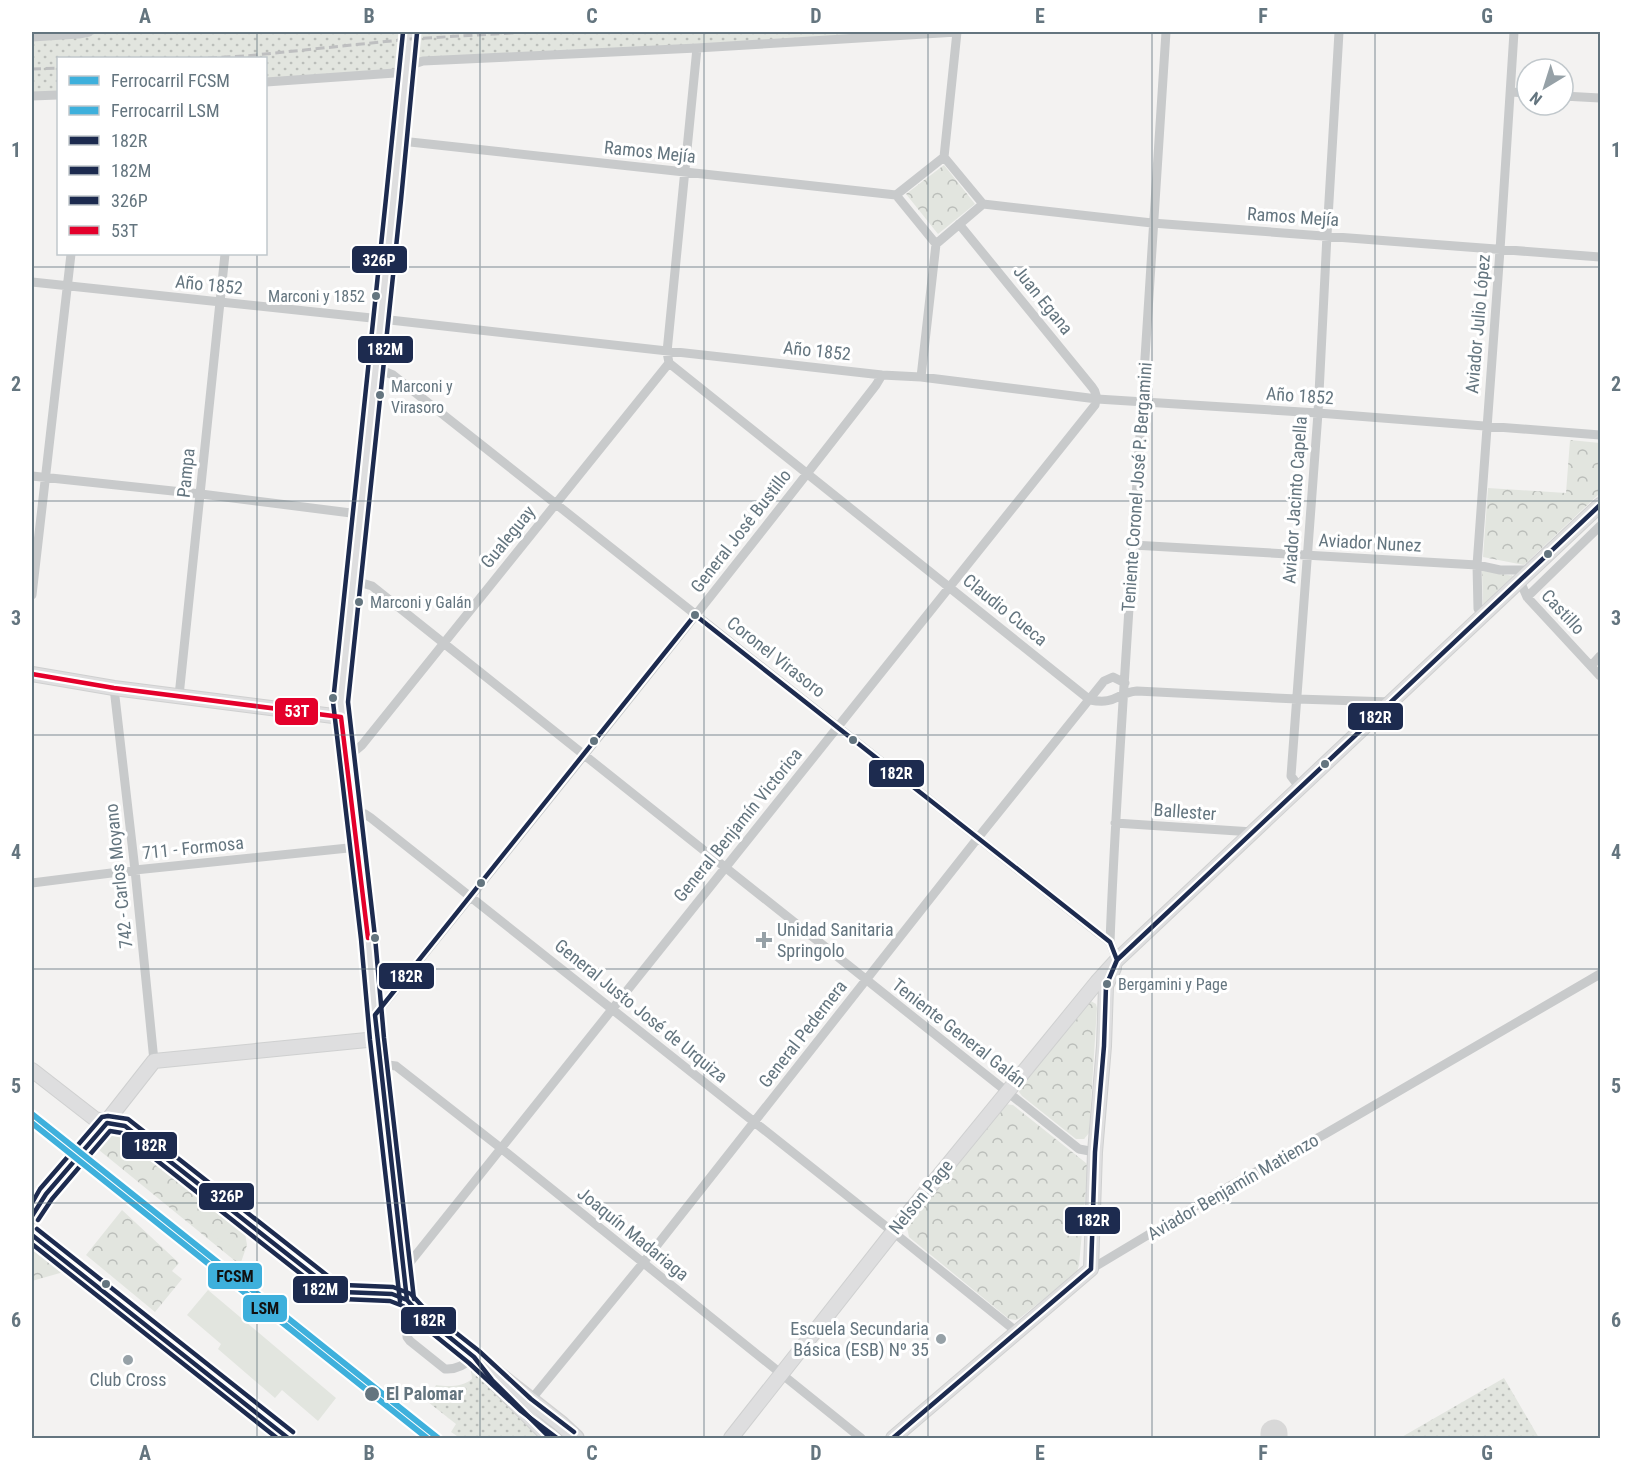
<svg xmlns="http://www.w3.org/2000/svg" width="1632" height="1470" font-family="'Roboto Condensed',sans-serif">
	<defs>
		<pattern id="grass-dots" width="8" height="8" patternUnits="userSpaceOnUse" patternTransform="scale(1.5)"><rect width="8" height="8" fill="#e2e5df"/><path d="M2 2h.1M6 6h.1" fill="none" stroke="#bbbeba" stroke-width="1.8" stroke-linecap="round"/></pattern>
		<pattern id="forest-crowns" width="20" height="18" patternUnits="userSpaceOnUse" patternTransform="scale(1.5)"><rect width="20" height="18" fill="#e2e5df"/><path d="M2 6a3 3 0 1 1 6 0M12 15a3 3 0 1 1 6 0" fill="none" stroke="#bbbeba"/></pattern>
	</defs>
	<rect width="100%" height="100%" fill="#f3f2f1"/>
	<!-- grass -->
	<path fill="url(#grass-dots)" d="M 89,32 L 957,32 L 424,61 L 400,71 L 266,82 L 266,58 L 58,58 L 58,95 L 32,96 L 32,37 Z
		M 471,1371 L 513,1407 L 543,1438 L 460,1438 L 451,1432 L 456,1424 L 428,1402 L 436,1385 C 448,1387 463,1387 472,1379 Z
		M 1504,1378 L 1539,1438 L 1400,1438 Z"/>
	<!-- forest -->
	<path fill="url(#forest-crowns)" d="M 944,165 L 975,204 L 938,234 L 906,194 Z
		M 1570,440 L 1600,443 L 1600,493 L 1524,565 L 1483,557 L 1488,488 L 1566,493 Z
		M 1482,570 L 1513,576 L 1483,605 Z
		M 1089,1000 L 1096,1004 L 1097,1008 L 1089,1133 L 1084,1139 L 1076,1139 L 1022,1096 L 1019,1092 L 1019,1087 Z
		M 1005,1104 L 1013,1105 L 1086,1163 L 1088,1167 L 1079,1265 L 1077,1272 L 1020,1318 L 1016,1320 L 1009,1319 L 909,1237 L 907,1227 Z
		M 115,1133 L 121,1133 L 133,1138 L 244,1227 L 247,1245 L 240,1265 L 99,1150 L 108,1138 Z
		M 122,1210 L 179,1263 L 172,1271 L 182,1279 L 155,1312 L 86,1255 Z
		M 32,1242 L 67,1271 L 32,1281 Z"/>
	<!-- pitch -->
	<path fill="#e2e5df" d="M 219,1223 L 235,1238 L 228,1247 L 211,1233 Z
		M 208,1290 L 336,1398 L 318,1421 L 282,1390 L 275,1398 L 218,1349 L 221,1344 L 187,1315 Z"/>
	<g fill="none" stroke-linecap="round" stroke-linejoin="round">
		<!-- taxiway -->
		<path stroke="#d8d8d8" stroke-width="27" d="M 1274,1433 L 1274,1438"/>
		<defs>
			<path id="secondary" d="M 32,674 L 114,688 L 341,717
				M 32,1070 L 95,1119 L 125,1126 L 131,1130 L 329,1287 L 343,1292 L 392,1294 L 407,1300
				M 32,1216 L 46,1194 L 74,1163 L 154,1061 L 377,1039
				M 32,1235 L 288,1438
				M 481,1365 L 492,1380 L 550,1438
				M 731,1438 L 893,1232 L 1097,982 L 1117,960 L 1600,505
				M 893,1438 L 1091,1269 L 1095,1152 L 1104,1046 L 1106,986 L 1114,968"/>
			<path id="primary" d="M 410,32 C 390,255 362,478 340,702 L 341,717 L 368,938 L 377,1039 L 403,1271 L 407,1300 L 417,1311 L 561,1424 L 576,1438"/>
		</defs>
		<!-- secondary casing -->
		<use href="#secondary" stroke="#cfd0d0" stroke-width="16"/>
		<!-- primary casing -->
		<use href="#primary" stroke="#d0d0d0" stroke-width="18"/>
		<!-- street -->
		<path stroke="#c8cacb" stroke-width="9" d="M 32,37 L 79,34 L 89,32
			M 697,48 L 667,352 L 669,363 L 1090,700 C 1117,705 1115,693 1137,691 L 1297,699 L 1392,702
			M 266,82 L 395,73 L 408,66 L 423,61 L 697,48 L 957,32
			M 1511,92 L 1527,93
			M 32,96 L 58,95
			M 1563,96 L 1600,98
			M 401,141 L 896,195
			M 944,157 L 957,32
			M 896,195 L 936,244 L 983,204
			M 896,195 L 944,157 L 983,204
			M 983,204 L 1152,223 L 1600,257
			M 32,282 L 381,319 L 882,375 L 921,377 L 1097,399 L 1318,413 L 1600,435
			M 376,368 L 393,375 L 1098,933 L 1110,942 L 1117,960
			M 921,377 L 936,244
			M 32,476 L 201,494 L 359,514
			M 1133,545 L 1477,565 L 1500,570 L 1533,570
			M 352,580 L 372,586 L 1079,1149 L 1095,1152
			M 1520,581 L 1527,597 L 1600,676
			M 32,595 L 71,254
			M 1527,597 L 1600,526
			M 1486,614 L 1478,609 L 1477,565 L 1500,250 L 1514,32
			M 1591,666 L 1600,656
			M 114,688 L 135,870 L 154,1061
			M 179,696 L 225,254
			M 345,753 L 356,750 L 362,745 L 669,363
			M 1300,788 L 1291,776 L 1318,413 L 1327,235 L 1339,32
			M 353,812 L 365,814 L 371,818 L 893,1232 L 1017,1332
			M 1115,823 L 1253,832
			M 32,883 L 135,870 L 358,847
			M 1110,942 C 1115,809 1125,677 1133,544 C 1144,373 1154,202 1166,32
			M 375,1015 C 544,806 712,597 876,385 L 882,375
			M 380,1064 L 396,1066 L 502,1149 L 861,1438
			M 1091,1269 L 1228,1187 L 1325,1134 L 1600,974
			M 403,1271 L 1095,405 C 1097,397 1097,393 1092,387 L 959,224
			M 407,1300 L 407,1337 L 410,1341 L 445,1369 C 456,1370 466,1364 474,1357
			M 534,1396 L 643,1263 L 977,839 L 1104,681 L 1113,677 L 1125,683"/>
		<!-- secondary -->
		<use href="#secondary" stroke="#dededf" stroke-width="14"/>
		<!-- primary -->
		<use href="#primary" stroke="#dededf" stroke-width="15"/>
		<!-- rail -->
		<path stroke="#bebfc0" stroke-width="3" stroke-dasharray="9 4.5" stroke-linecap="butt" d="M 208,58 L 246,56 L 410,39 L 527,32
			M 32,69 L 58,68"/>
		<defs>
			<path id="bus-1" d="M 32,1216 L 46,1194 L 107,1123 L 125,1126 L 329,1287 L 343,1292 L 392,1294 L 407,1300 L 417,1311 L 474,1357 L 492,1380 L 550,1438
				M 32,1235 L 288,1438
				M 407,1300 L 375,1015 L 695,615 L 1110,942 L 1117,960
				M 893,1438 L 1091,1269 L 1095,1152 L 1104,1046 L 1106,986 L 1117,960 L 1600,505"/>
			<path id="bus-2" d="M 38,1220 L 52,1199 L 110,1131 L 122,1133 L 325,1293 L 342,1299 L 390,1301 L 403,1306 L 412,1317 L 469,1363 L 521,1411 L 557,1438
				M 32,1244 L 277,1438
				M 414,1299 L 384,1038 L 375,937 L 348,702 L 401,200 L 417,33"/>
			<path id="bus-3" d="M 32,1203 L 40,1189 L 102,1117 L 108,1116 L 128,1119 L 333,1280 L 344,1285 L 393,1287 L 411,1294 L 422,1306 L 479,1351 L 531,1399 L 574,1432
				M 37,1229 L 293,1432
				M 400,1301 L 370,1040 L 361,939 L 333,702 L 386,198 L 403,32"/>
			<path id="bus-4" d="M 32,674 L 114,688 L 341,717 L 368,938"/>
		</defs>
		<!-- bus-1 casing -->
		<use href="#bus-1" stroke="#fff" stroke-width="9"/>
		<!-- bus-2 casing -->
		<use href="#bus-2" stroke="#fff" stroke-width="9"/>
		<!-- bus-3 casing -->
		<use href="#bus-3" stroke="#fff" stroke-width="9"/>
		<!-- bus-4 casing -->
		<use href="#bus-4" stroke="#fff" stroke-width="9"/>
		<!-- bus-1 -->
		<use href="#bus-1" stroke="#1d2b4f" stroke-width="4.5"/>
		<!-- bus-2 -->
		<use href="#bus-2" stroke="#1d2b4f" stroke-width="4.5"/>
		<!-- bus-3 -->
		<use href="#bus-3" stroke="#1d2b4f" stroke-width="4.5"/>
		<!-- bus-4 -->
		<use href="#bus-4" stroke="#e4002b" stroke-width="4.5"/>
		<defs>
			<path id="rail-1" d="M 32,1114 L 438,1438"/>
			<path id="rail-2" d="M 32,1123 L 427,1438"/>
		</defs>
		<!-- rail-1 casing -->
		<use href="#rail-1" stroke="#fff" stroke-width="10"/>
		<!-- rail-2 casing -->
		<use href="#rail-2" stroke="#fff" stroke-width="10"/>
		<!-- rail-1 -->
		<use href="#rail-1" stroke="#3eb0dc" stroke-width="6"/>
		<!-- rail-2 -->
		<use href="#rail-2" stroke="#3eb0dc" stroke-width="6"/>
	</g>
	<!-- grid -->
	<path fill="none" stroke="#64757f" stroke-width="1.5" stroke-opacity="0.55" d="M 257,32 L 257,58M 480,32 L 480,1438M 704,32 L 704,1438M 928,32 L 928,1438M 1152,32 L 1152,1438M 1375,32 L 1375,1438M 257,254 L 257,1438M 32,267 L 1600,267M 32,501 L 1600,501M 32,735 L 1600,735M 32,969 L 1600,969M 32,1203 L 1600,1203"/>
	<!-- markers -->
	<g fill="#64757f" stroke="#fff" stroke-width="2">
		<circle cx="376" cy="296" r="5"/>
		<circle cx="380" cy="395" r="5"/>
		<circle cx="1548" cy="554" r="5"/>
		<circle cx="359" cy="602" r="5"/>
		<circle cx="695" cy="615" r="5"/>
		<circle cx="333" cy="698" r="5"/>
		<circle cx="853" cy="740" r="5"/>
		<circle cx="594" cy="741" r="5"/>
		<circle cx="1325" cy="764" r="5"/>
		<circle cx="481" cy="883" r="5"/>
		<circle cx="375" cy="938" r="5"/>
		<circle cx="1107" cy="984" r="5"/>
		<circle cx="106" cy="1284" r="5"/>
		<circle cx="372" cy="1394" r="8"/>
	</g>
	<g fill="#96a1a7" stroke="#fff" stroke-width="2">
		<path d="M761 931h6v6h6v6h-6v6h-6v-6h-6v-6h6z"/>
		<circle cx="941" cy="1339" r="6"/>
		<circle cx="128" cy="1360" r="6"/>
	</g>
	<g text-anchor="middle" stroke-width="6" stroke-linejoin="round" paint-order="stroke">
		<!-- bus labels -->
		<g font-size="16" fill="#64757f" stroke="#fff" text-anchor="start">
			<text x="365" y="302" text-anchor="end">Marconi y 1852</text>
			<text x="391" y="392">Marconi y<tspan x="391" dy="21">Virasoro</tspan></text>
			<text x="370" y="608">Marconi y Galán</text>
			<text x="1118" y="990">Bergamini y Page</text>
		</g>
		<!-- street labels -->
		<g font-size="18" fill="#64757f" stroke="#fff">
			<text transform="translate(650 152) rotate(6)" y="6">Ramos Mejía</text>
			<text transform="translate(1293 217) rotate(4)" y="6">Ramos Mejía</text>
			<text transform="translate(209 285) rotate(6)" y="6">Año 1852</text>
			<text transform="translate(1043 300) rotate(51)" y="6">Juan Egana</text>
			<text transform="translate(1478 324) rotate(-85)" y="6">Aviador Julio López</text>
			<text transform="translate(817 351) rotate(6)" y="6">Año 1852</text>
			<text transform="translate(1300 396) rotate(4)" y="6">Año 1852</text>
			<text transform="translate(186 473) rotate(-84)" y="6">Pampa</text>
			<text transform="translate(1137 487) rotate(-86)" y="6">Teniente Coronel José P. Bergamini</text>
			<text transform="translate(1295 500) rotate(-86)" y="6">Aviador Jacinto Capella</text>
			<text transform="translate(741 531) rotate(-52)" y="6">General José Bustillo</text>
			<text transform="translate(508 537) rotate(-51)" y="6">Gualeguay</text>
			<text transform="translate(1370 543) rotate(3)" y="6">Aviador Nunez</text>
			<text transform="translate(1005 610) rotate(39)" y="6">Claudio Cueca</text>
			<text transform="translate(1563 612) rotate(47)" y="6">Castillo</text>
			<text transform="translate(776 657) rotate(38)" y="6">Coronel Virasoro</text>
			<text transform="translate(1185 812) rotate(4)" y="6">Ballester</text>
			<text transform="translate(738 825) rotate(-51)" y="6">General Benjamín Victorica</text>
			<text transform="translate(193 848) rotate(-6)" y="6">711 - Formosa</text>
			<text transform="translate(119 876) rotate(-96)" y="6">742 - Carlos Moyano</text>
			<text transform="translate(641 1011) rotate(39)" y="6">General Justo José de Urquiza</text>
			<text transform="translate(959 1033) rotate(38)" y="6">Teniente General Galán</text>
			<text transform="translate(803 1034) rotate(-52)" y="6">General Pedernera</text>
			<text transform="translate(1233 1187) rotate(-30)" y="6">Aviador Benjamín Matienzo</text>
			<text transform="translate(921 1197) rotate(-51)" y="6">Nelson Page</text>
			<text transform="translate(633 1234) rotate(39)" y="6">Joaquín Madariaga</text>
		</g>
		<!-- poi labels -->
		<g font-size="18" fill="#64757f" stroke="#fff" text-anchor="start">
			<text x="777" y="936">Unidad Sanitaria<tspan x="777" dy="21">Springolo</tspan></text>
			<text x="929" y="1335" text-anchor="end">Escuela Secundaria<tspan x="929" dy="21">Básica (ESB) Nº 35</tspan></text>
			<text x="128" y="1386" text-anchor="middle">Club Cross</text>
		</g>
		<!-- stop labels -->
		<g font-size="18" font-weight="bold" fill="#64757f" stroke="#fff" text-anchor="start">
			<text x="386" y="1400">El Palomar</text>
		</g>
	</g>
	<g stroke="#fff" stroke-width="2">
		<rect x="351" y="245" width="57" height="29" rx="6" fill="#1d2b4f"/>
		<rect x="357" y="335" width="57" height="29" rx="6" fill="#1d2b4f"/>
		<rect x="274" y="697" width="45" height="29" rx="6" fill="#e4002b"/>
		<rect x="1347" y="702" width="57" height="29" rx="6" fill="#1d2b4f"/>
		<rect x="868" y="759" width="57" height="29" rx="6" fill="#1d2b4f"/>
		<rect x="378" y="962" width="57" height="28" rx="6" fill="#1d2b4f"/>
		<rect x="121" y="1131" width="57" height="29" rx="6" fill="#1d2b4f"/>
		<rect x="198" y="1182" width="57" height="29" rx="6" fill="#1d2b4f"/>
		<rect x="1064" y="1206" width="57" height="29" rx="6" fill="#1d2b4f"/>
		<rect x="207" y="1262" width="56" height="28" rx="6" fill="#3eb0dc"/>
		<rect x="292" y="1275" width="57" height="29" rx="6" fill="#1d2b4f"/>
		<rect x="242" y="1294" width="46" height="29" rx="6" fill="#3eb0dc"/>
		<rect x="400" y="1306" width="57" height="29" rx="6" fill="#1d2b4f"/>
	</g>
	<g font-size="16" text-anchor="middle" font-weight="bold" fill="#fff">
		<text x="379" y="266">326P</text>
		<text x="385" y="355">182M</text>
		<text x="297" y="717">53T</text>
		<text x="1375" y="723">182R</text>
		<text x="896" y="779">182R</text>
		<text x="406" y="982">182R</text>
		<text x="150" y="1151">182R</text>
		<text x="227" y="1202">326P</text>
		<text x="1093" y="1226">182R</text>
		<text x="320" y="1295">182M</text>
		<text x="429" y="1326">182R</text>
	</g>
	<g font-size="16" text-anchor="middle" font-weight="bold" fill="#111">
		<text x="235" y="1282">FCSM</text>
		<text x="265" y="1314">LSM</text>
	</g>
	<!-- border -->
	<rect width="1632" height="1470" fill="none" stroke="#ffffff" stroke-width="66"/>
	<!-- legend -->
	<rect x="57" y="57" width="210" height="198" fill="#ffffff" stroke="#c1c8cc" stroke-width="1.5"/>
	<rect x="69" y="76" width="30" height="9" fill="#3eb0dc" stroke="#c1c8cc" stroke-width="1.5"/>
	<text x="111" y="87" font-size="18" fill="#64757f">Ferrocarril FCSM</text>
	<rect x="69" y="106" width="30" height="9" fill="#3eb0dc" stroke="#c1c8cc" stroke-width="1.5"/>
	<text x="111" y="117" font-size="18" fill="#64757f">Ferrocarril LSM</text>
	<rect x="69" y="136" width="30" height="9" fill="#1d2b4f" stroke="#c1c8cc" stroke-width="1.5"/>
	<text x="111" y="147" font-size="18" fill="#64757f">182R</text>
	<rect x="69" y="166" width="30" height="9" fill="#1d2b4f" stroke="#c1c8cc" stroke-width="1.5"/>
	<text x="111" y="177" font-size="18" fill="#64757f">182M</text>
	<rect x="69" y="196" width="30" height="9" fill="#1d2b4f" stroke="#c1c8cc" stroke-width="1.5"/>
	<text x="111" y="207" font-size="18" fill="#64757f">326P</text>
	<rect x="69" y="226" width="30" height="9" fill="#e4002b" stroke="#c1c8cc" stroke-width="1.5"/>
	<text x="111" y="237" font-size="18" fill="#64757f">53T</text>
	<!-- north arrow -->
	<g transform="translate(1545 87) rotate(218)"><circle r="28" fill="#ffffff" stroke="#c1c8cc" stroke-width="1.5"/>
	<path d="M0-4.5L10 22L0 15L-10 22Z" fill="#96a1a7"/>
	<text y="-9" font-size="16" font-weight="bold" text-anchor="middle" fill="#64757f">N</text>
	</g>
	<rect x="33" y="33" width="1566" height="1404" fill="none" stroke="#64757f" stroke-width="2"/>
	<g font-size="20" text-anchor="middle" font-weight="bold" fill="#64757f">
		<text x="145" y="23">A</text>
		<text x="369" y="23">B</text>
		<text x="592" y="23">C</text>
		<text x="816" y="23">D</text>
		<text x="1040" y="23">E</text>
		<text x="1263" y="23">F</text>
		<text x="1487" y="23">G</text>
		<text x="16" y="157">1</text>
		<text x="1616" y="157">1</text>
		<text x="16" y="391">2</text>
		<text x="1616" y="391">2</text>
		<text x="16" y="625">3</text>
		<text x="1616" y="625">3</text>
		<text x="16" y="859">4</text>
		<text x="1616" y="859">4</text>
		<text x="16" y="1093">5</text>
		<text x="1616" y="1093">5</text>
		<text x="16" y="1327">6</text>
		<text x="1616" y="1327">6</text>
		<text x="145" y="1460">A</text>
		<text x="369" y="1460">B</text>
		<text x="592" y="1460">C</text>
		<text x="816" y="1460">D</text>
		<text x="1040" y="1460">E</text>
		<text x="1263" y="1460">F</text>
		<text x="1487" y="1460">G</text>
	</g>
</svg>
